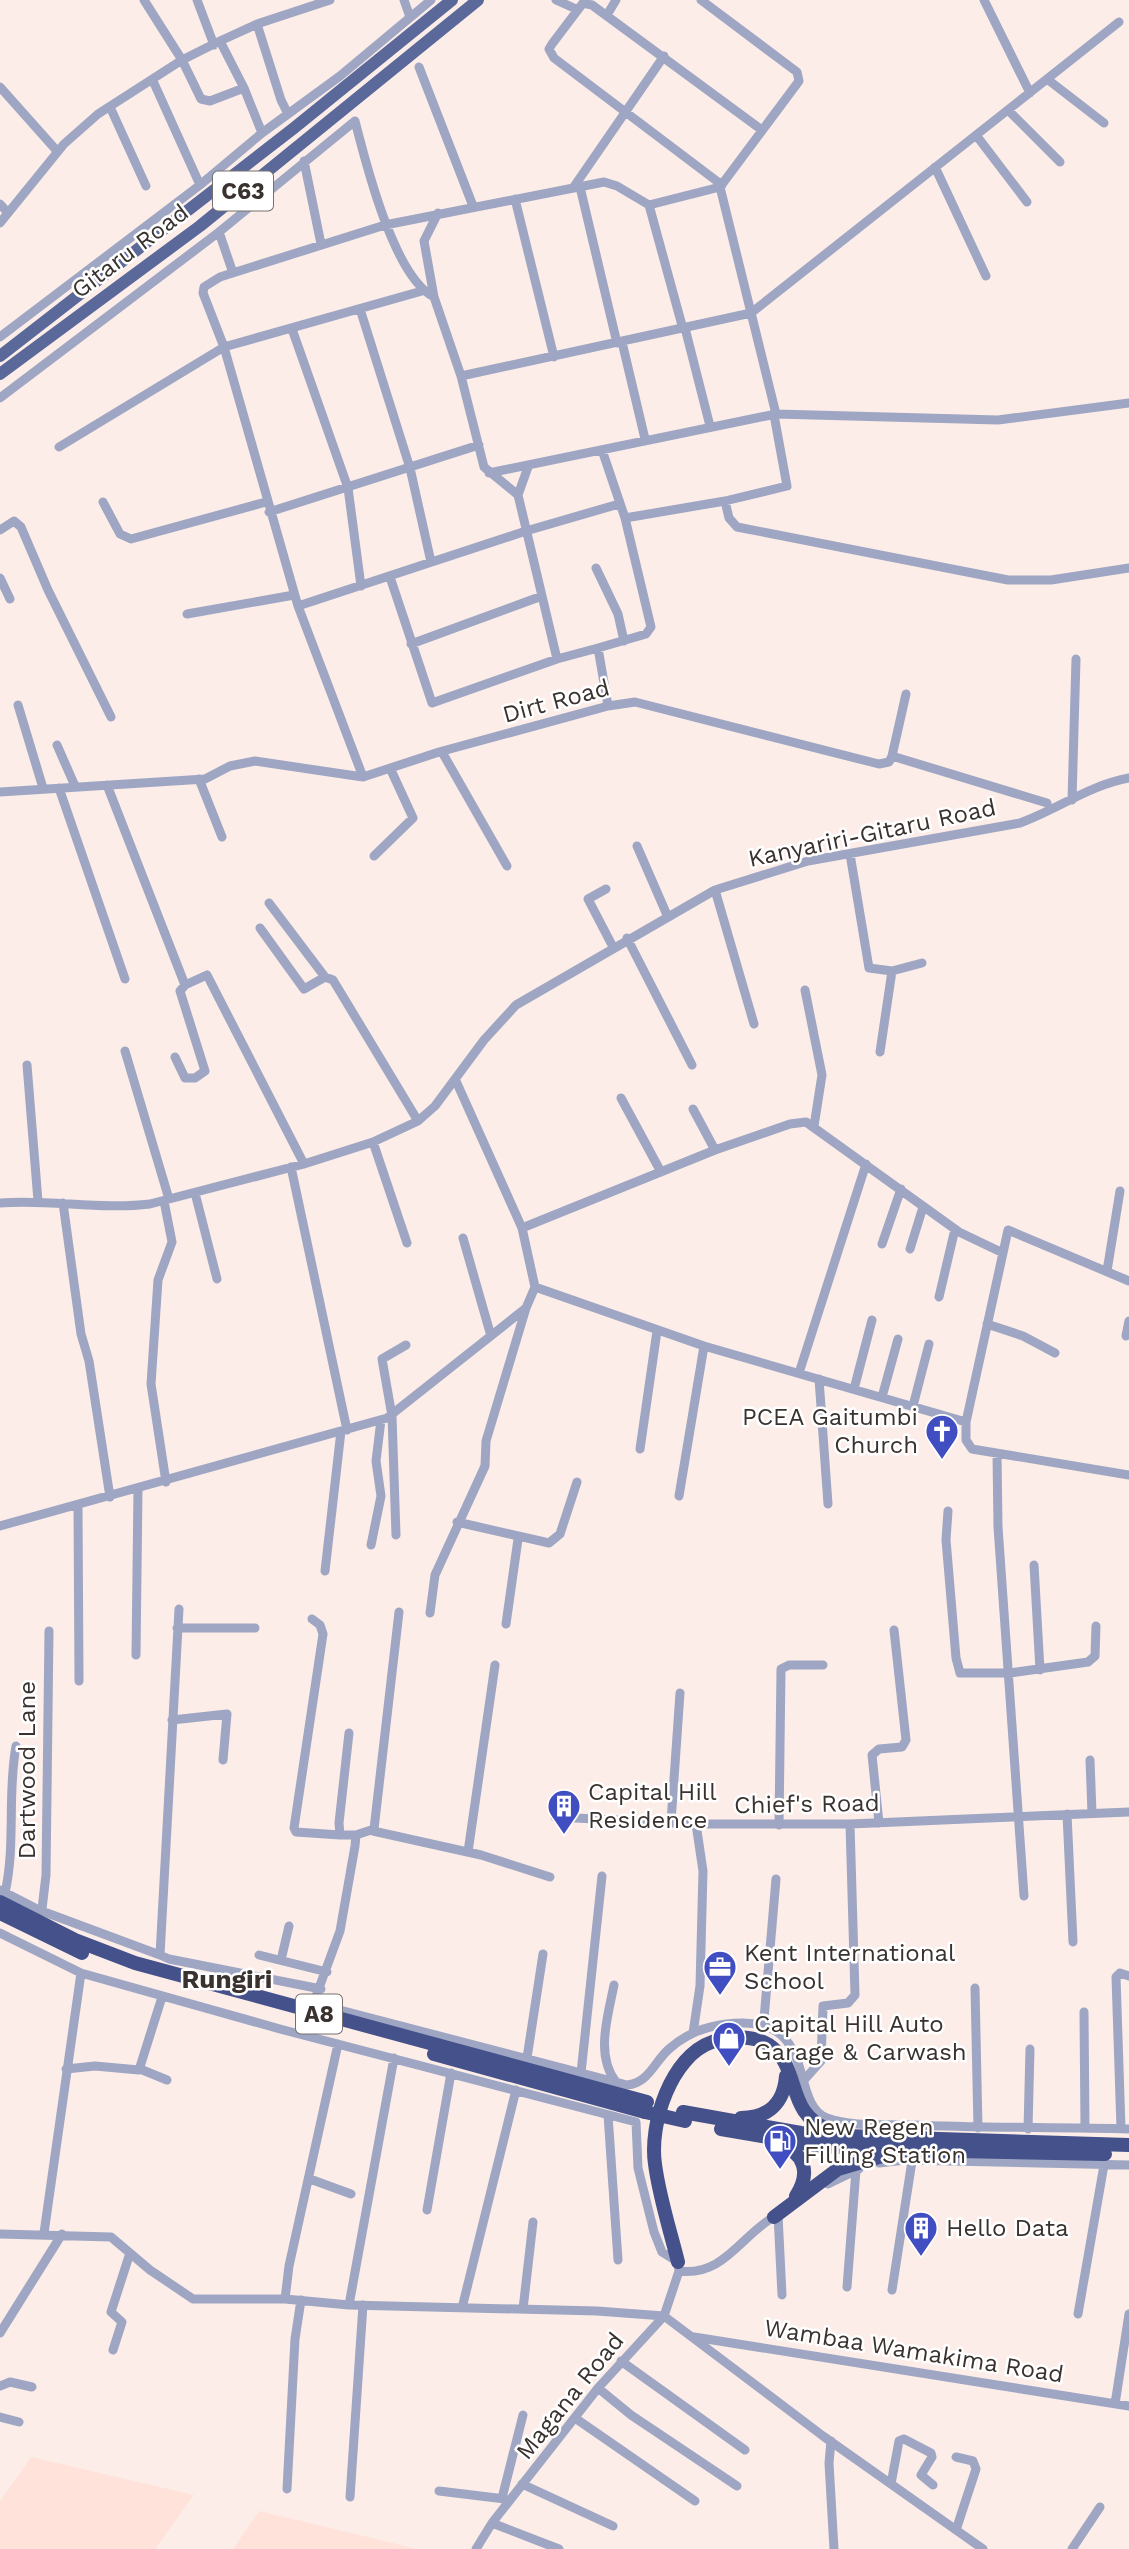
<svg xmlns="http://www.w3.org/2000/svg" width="1129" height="2549" font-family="'Work Sans',sans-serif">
	<rect width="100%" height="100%" fill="#fcede8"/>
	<!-- built -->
	<path fill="#ffe3da" d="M 31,2457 L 194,2495 L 155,2549 L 0,2549 L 0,2501 Z
		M 259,2511 L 401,2545 L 415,2549 L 233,2549 Z"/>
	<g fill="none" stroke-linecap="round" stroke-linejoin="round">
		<!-- minor -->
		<path stroke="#9ea6c3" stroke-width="9" d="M 144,0 L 182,60 L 201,99 L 210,101 L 244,88
			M 197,0 L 214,45
			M 404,0 L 410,17
			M 556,0 L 576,9
			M 984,0 L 1030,93
			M 607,15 L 616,0
			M 257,24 L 281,100 L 288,114
			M 220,41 L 244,88 L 262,133 L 340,76 L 431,0
			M 419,67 L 473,206
			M 1047,79 L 1104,123
			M 153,81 L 200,185
			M 0,87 L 57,151
			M 110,107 L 146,186
			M 1008,110 L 1060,162
			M 976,135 L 1027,202
			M 304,161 L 321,244
			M 935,167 L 986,276
			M 722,185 L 554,58 L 549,49 L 552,44 L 583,3 L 592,5 L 762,130
			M 580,187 L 617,343
			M 720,187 L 776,414
			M 573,188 L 664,56
			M 515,199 L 554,357
			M 0,204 L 8,213
			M 649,205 L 720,187 L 799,81 L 797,72 L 701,0
			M 0,223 L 64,144 L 98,114 L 182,60 L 220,41 L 257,24 L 330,0
			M 219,232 L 233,273
			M 434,297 L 424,241 L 438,213
			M 360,309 L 410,468 L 431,562
			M 685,328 L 710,426
			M 292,329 L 348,488 L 361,586
			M 0,337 L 200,185 L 262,133
			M 622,342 L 645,439
			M 461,376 L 751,313 L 1119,22
			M 0,398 L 219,232 L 355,121 C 366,164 394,277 434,297 L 461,376 L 484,467 L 518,495
			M 59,447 L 224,347 L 422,291
			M 528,467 L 518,495 L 557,659 L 598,648 L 608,706
			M 489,473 L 776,414 L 998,420 L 1129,403
			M 725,501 L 729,518 L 737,527 L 1008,580 L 1051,580 L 1129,568
			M 103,502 L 120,534 L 131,539 L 266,502
			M 269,512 L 479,445
			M 625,518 L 725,501 L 787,486 L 774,415
			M 0,530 L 14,521 L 21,527 L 48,590 L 111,717
			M 596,568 L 618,614 L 624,641
			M 390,577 L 432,703 L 557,659
			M 0,578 L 10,599
			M 298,606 L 526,531 L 619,504
			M 187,614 L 294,595
			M 411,644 L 542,596
			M 598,648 L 646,634 L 651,627 L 625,518 L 602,450
			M 18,705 L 43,788
			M 57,745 L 75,786
			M 442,752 L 507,866
			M 892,756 L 906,694
			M 363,777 L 298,606 L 224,347 L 203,293 L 204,287 L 220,277 L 385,225 L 604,182 L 617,186 L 649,205 L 683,329
			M 199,779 L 222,837
			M 107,785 L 185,985
			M 59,788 L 125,979
			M 0,792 L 205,779 L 230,766 L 255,761 L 363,777 L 439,752 L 608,706 L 635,702 L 879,764 L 889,762 L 892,756 L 1047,803
			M 1072,800 L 1076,659
			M 637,846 L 667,915
			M 850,854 L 869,968 L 892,971 L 880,1052
			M 374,856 L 413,818 L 390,768
			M 606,889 L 588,899 L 613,947
			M 715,890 L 754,1024
			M 269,903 L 325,977
			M 260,928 L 304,989 L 325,977 L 333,980 L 418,1121
			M 627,938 L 692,1065
			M 892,971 L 922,963
			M 805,990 L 822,1075 L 814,1126
			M 125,1051 L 169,1199
			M 175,1057 L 185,1078 L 195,1078 L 205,1071 L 180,991 L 185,985 L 207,975 L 304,1164
			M 27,1065 L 38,1201
			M 621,1098 L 661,1172
			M 693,1109 L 715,1150
			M 373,1142 L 407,1243
			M 291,1167 L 347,1430
			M 195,1193 L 217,1279
			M 164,1201 L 172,1242 L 158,1280 L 151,1384 L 166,1482
			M 0,1203 C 50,1199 100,1210 150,1204 L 304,1164 L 373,1142 L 418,1121 L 435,1106 L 484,1040 L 516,1005 L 715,890 L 808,861 L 1020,823 C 1058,809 1090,785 1129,778
			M 63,1203 L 81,1334 L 89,1361 L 110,1497
			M 522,1228 L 715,1150 L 790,1124 L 806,1122 L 959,1232 L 1003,1253
			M 463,1238 L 491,1336
			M 882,1244 L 901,1189
			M 910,1249 L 923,1207
			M 1107,1271 L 1120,1191
			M 535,1287 L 704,1346 L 966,1422 L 966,1440 L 972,1449 L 1129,1475
			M 939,1297 L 955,1229
			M 987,1324 L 1023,1336 L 1055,1353
			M 1126,1336 L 1129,1321
			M 799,1373 L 866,1164
			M 819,1379 L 828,1504
			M 854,1389 L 872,1320
			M 882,1397 L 898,1339
			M 913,1406 L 929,1344
			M 966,1422 L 1008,1230 L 1129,1281
			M 640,1449 L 657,1331
			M 997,1454 L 998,1527 L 1024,1896
			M 679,1496 L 704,1346
			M 78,1505 L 79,1681
			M 948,1511 L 946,1540 L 956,1658 L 960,1673 L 1010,1673 L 1088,1662 L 1095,1656 L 1096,1626
			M 457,1522 L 549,1543 L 560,1534 L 577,1482
			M 0,1526 L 387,1418 L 526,1308 L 535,1287 L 522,1228 L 456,1081
			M 396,1535 L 392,1416 L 382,1359 L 406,1345
			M 371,1545 L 381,1496 L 376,1461 L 381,1420
			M 1034,1565 L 1040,1670
			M 325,1571 L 341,1431
			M 179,1609 L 160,1955 L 169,1959 L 321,1989
			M 430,1613 L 435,1575 L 485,1466 L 486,1441 L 526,1308
			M 312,1619 L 320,1625 L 323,1634 L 294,1828 L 296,1832 L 340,1835
			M 506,1624 L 518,1539
			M 177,1628 L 255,1628
			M 136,1655 L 138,1489
			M 172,1720 L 227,1714 L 223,1760
			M 1090,1760 L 1092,1813
			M 1067,1814 L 1073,1942
			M 555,1817 L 696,1824
			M 671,1822 L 680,1693
			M 879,1823 L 872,1755 L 879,1749 L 902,1747 L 906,1740 L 894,1630
			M 779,1825 L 781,1669 L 789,1665 L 823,1665
			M 373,1831 L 481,1855 L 550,1877
			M 356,1835 L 374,1829 L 399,1612
			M 468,1852 L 495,1665
			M 0,1890 L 39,1910 L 160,1955
			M 5,1893 C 16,1844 7,1795 16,1746
			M 42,1909 L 46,1875 L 49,1631
			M 0,1933 L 81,1973 L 280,2029 L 636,2122 L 638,2168 L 654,2232 L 662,2252 L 678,2262 L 679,2271 L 664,2316 L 598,2388 L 492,2523 L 476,2549
			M 259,1955 L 327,1972
			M 281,1960 L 289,1926
			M 614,1985 C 608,2016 595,2055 616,2082
			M 975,1988 L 978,2128
			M 313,2003 L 627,2085 C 649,2083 654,2062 669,2049 C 689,2031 716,2023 743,2023 C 817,2023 790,2104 827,2118 C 852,2127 884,2124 911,2125 C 984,2128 1056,2127 1129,2129
			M 312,2007 L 340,1931 L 355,1846 L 356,1835 L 340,1835 L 339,1823 L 349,1733
			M 1084,2012 L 1085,2128
			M 759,2024 L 764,2019 L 776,1879
			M 693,2033 L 700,1986 L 703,1871 L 696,1824 L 850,1824 L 1129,1812
			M 527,2058 L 543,1954
			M 66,2069 L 95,2066 L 139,2070 L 162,1997
			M 140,2069 L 167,2080
			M 581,2073 L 602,1876
			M 804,2080 L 821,2061 L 823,2006 L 848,2003 L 855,1995 L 850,1824
			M 608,2115 L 618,2260
			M 1121,2128 L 1116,1977 L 1120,1973 L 1129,1976
			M 1028,2129 L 1030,2049
			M 879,2163 L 905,2160 L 1129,2165
			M 310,2179 L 351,2194
			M 828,2184 L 859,2169
			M 427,2210 L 451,2073
			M 778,2215 L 782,2295
			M 44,2233 L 81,1973
			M 0,2234 L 111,2237 L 150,2270 L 193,2299 L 285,2299 L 349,2305 L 597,2311 L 664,2316 L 823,2436 L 983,2549
			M 679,2271 C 725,2277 742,2233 777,2215
			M 847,2287 L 856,2170
			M 892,2290 L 912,2161
			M 285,2299 L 289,2266 L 338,2044
			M 349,2305 L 394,2058
			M 462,2308 L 516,2090
			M 523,2309 L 533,2222
			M 1078,2314 L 1104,2165
			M 0,2333 L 62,2234
			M 694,2337 L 1129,2406
			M 113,2350 L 122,2322 L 111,2312 L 130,2253
			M 621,2361 L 745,2450
			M 0,2386 L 10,2382 L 32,2387
			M 598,2388 L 631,2415 L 737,2486
			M 1115,2404 L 1129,2314
			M 0,2417 L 19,2422
			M 575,2418 L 695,2501
			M 831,2441 L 829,2463 L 834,2549
			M 522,2484 L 613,2526
			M 891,2484 L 899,2441 L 904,2439 L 931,2453 L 932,2457 L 921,2475 L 933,2485
			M 287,2489 L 295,2339 L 301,2300
			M 439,2491 L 505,2499
			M 350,2497 L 363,2305
			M 502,2498 L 523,2415
			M 492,2523 L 559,2549
			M 956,2530 L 976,2469 L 973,2461 L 956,2457
			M 1072,2549 L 1100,2507"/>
		<!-- major -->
		<path stroke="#5b689a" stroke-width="12" d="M 0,356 L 294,128 L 452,0
			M 0,374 L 200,226 L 478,0"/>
		<!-- highway -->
		<path stroke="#44518a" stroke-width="14" d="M 0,1902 L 75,1940 L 135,1963 L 647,2102
			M 0,1913 L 82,1953
			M 434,2054 L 645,2112
			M 683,2112 L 801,2133 L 846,2136 L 1129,2145
			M 741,2118 C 768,2118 784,2103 786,2076
			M 721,2129 L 814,2145 L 863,2149 L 1105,2154
			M 779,2144 C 805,2153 811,2173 796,2196
			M 774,2217 L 838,2169 L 886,2155
			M 678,2262 C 670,2230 659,2196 655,2164 C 649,2124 671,2056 712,2042 C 730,2036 753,2035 769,2045 C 803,2068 783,2113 831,2131"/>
		<!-- highway-bridge -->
		<path stroke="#44518a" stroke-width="14" d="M 645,2112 L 685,2121"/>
	</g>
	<!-- icons -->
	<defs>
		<symbol id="church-pin" viewBox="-11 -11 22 30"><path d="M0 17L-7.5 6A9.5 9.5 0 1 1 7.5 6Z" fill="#414ec2" stroke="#fff"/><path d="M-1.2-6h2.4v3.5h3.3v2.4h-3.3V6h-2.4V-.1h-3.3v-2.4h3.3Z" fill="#fff"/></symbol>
		<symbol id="building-pin" viewBox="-11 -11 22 30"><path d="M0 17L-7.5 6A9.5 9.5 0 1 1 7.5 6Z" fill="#414ec2" stroke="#fff"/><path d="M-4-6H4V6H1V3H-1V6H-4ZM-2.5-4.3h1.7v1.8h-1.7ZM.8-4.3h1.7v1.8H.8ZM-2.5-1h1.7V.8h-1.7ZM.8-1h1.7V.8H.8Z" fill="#fff"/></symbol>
		<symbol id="office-pin" viewBox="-11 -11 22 30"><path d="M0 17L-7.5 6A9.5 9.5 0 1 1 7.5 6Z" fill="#414ec2" stroke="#fff"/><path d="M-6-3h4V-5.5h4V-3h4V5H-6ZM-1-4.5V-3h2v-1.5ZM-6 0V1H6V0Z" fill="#fff"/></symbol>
		<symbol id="shop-pin" viewBox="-11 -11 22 30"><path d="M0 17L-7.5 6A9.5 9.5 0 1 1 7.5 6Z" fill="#414ec2" stroke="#fff"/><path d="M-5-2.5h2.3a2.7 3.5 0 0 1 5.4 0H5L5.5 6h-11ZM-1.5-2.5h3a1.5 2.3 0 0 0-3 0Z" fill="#fff"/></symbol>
		<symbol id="fuel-pin" viewBox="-11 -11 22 30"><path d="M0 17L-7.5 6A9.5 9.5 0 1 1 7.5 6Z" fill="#414ec2" stroke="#fff"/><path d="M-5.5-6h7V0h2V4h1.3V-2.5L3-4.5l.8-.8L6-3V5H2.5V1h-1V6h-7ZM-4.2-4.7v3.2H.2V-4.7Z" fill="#fff"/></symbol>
	</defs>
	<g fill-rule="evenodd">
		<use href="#church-pin" x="923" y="1412" width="38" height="52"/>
		<use href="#building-pin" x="545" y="1787" width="38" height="52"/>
		<use href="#office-pin" x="701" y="1948" width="38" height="52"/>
		<use href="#shop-pin" x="710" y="2019" width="38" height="52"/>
		<use href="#fuel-pin" x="761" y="2122" width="38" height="52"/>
		<use href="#building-pin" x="902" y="2209" width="38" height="52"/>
	</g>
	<g text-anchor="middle" stroke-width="5" stroke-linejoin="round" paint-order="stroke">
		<!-- shield labels -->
		<g fill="#fff" stroke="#74706d" stroke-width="2">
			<rect x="213" y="171.5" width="60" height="39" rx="5"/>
			<rect x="296" y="1994.5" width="46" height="39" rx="5"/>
		</g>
		<g font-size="23" font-weight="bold" fill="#39322f">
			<text x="243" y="199">C63</text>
			<text x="319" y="2022">A8</text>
		</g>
		<!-- street labels -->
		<g font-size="24" fill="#39322f" stroke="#fff">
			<text transform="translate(130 251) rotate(-37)" y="8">Gitaru Road</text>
			<text transform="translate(556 701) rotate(-15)" y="8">Dirt Road</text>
			<text transform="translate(872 833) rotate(-12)" y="8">Kanyariri-Gitaru Road</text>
			<text transform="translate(27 1770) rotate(-90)" y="8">Dartwood Lane</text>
			<text transform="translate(807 1804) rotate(-1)" y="8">Chief's Road</text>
			<text transform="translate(914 2351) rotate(9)" y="8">Wambaa Wamakima Road</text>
			<text transform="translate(570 2396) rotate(-51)" y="8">Magana Road</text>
		</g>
		<!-- poi labels -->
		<g font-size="24" fill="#39322f" stroke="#fff" text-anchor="start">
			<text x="918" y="1425" text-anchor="end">PCEA Gaitumbi<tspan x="918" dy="28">Church</tspan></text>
			<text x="588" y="1800">Capital Hill<tspan x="588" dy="28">Residence</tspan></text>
			<text x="744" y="1961">Kent International<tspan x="744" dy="28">School</tspan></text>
			<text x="754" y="2032">Capital Hill Auto<tspan x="754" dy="28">Garage &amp; Carwash</tspan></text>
			<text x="804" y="2135">New Regen<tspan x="804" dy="28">Filling Station</tspan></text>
			<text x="946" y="2236">Hello Data</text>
		</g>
		<!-- neighbourhood labels -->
		<g font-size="26" font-weight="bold" fill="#39322f" stroke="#fff">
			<text x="227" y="1988">Rungiri</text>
		</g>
	</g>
</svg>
